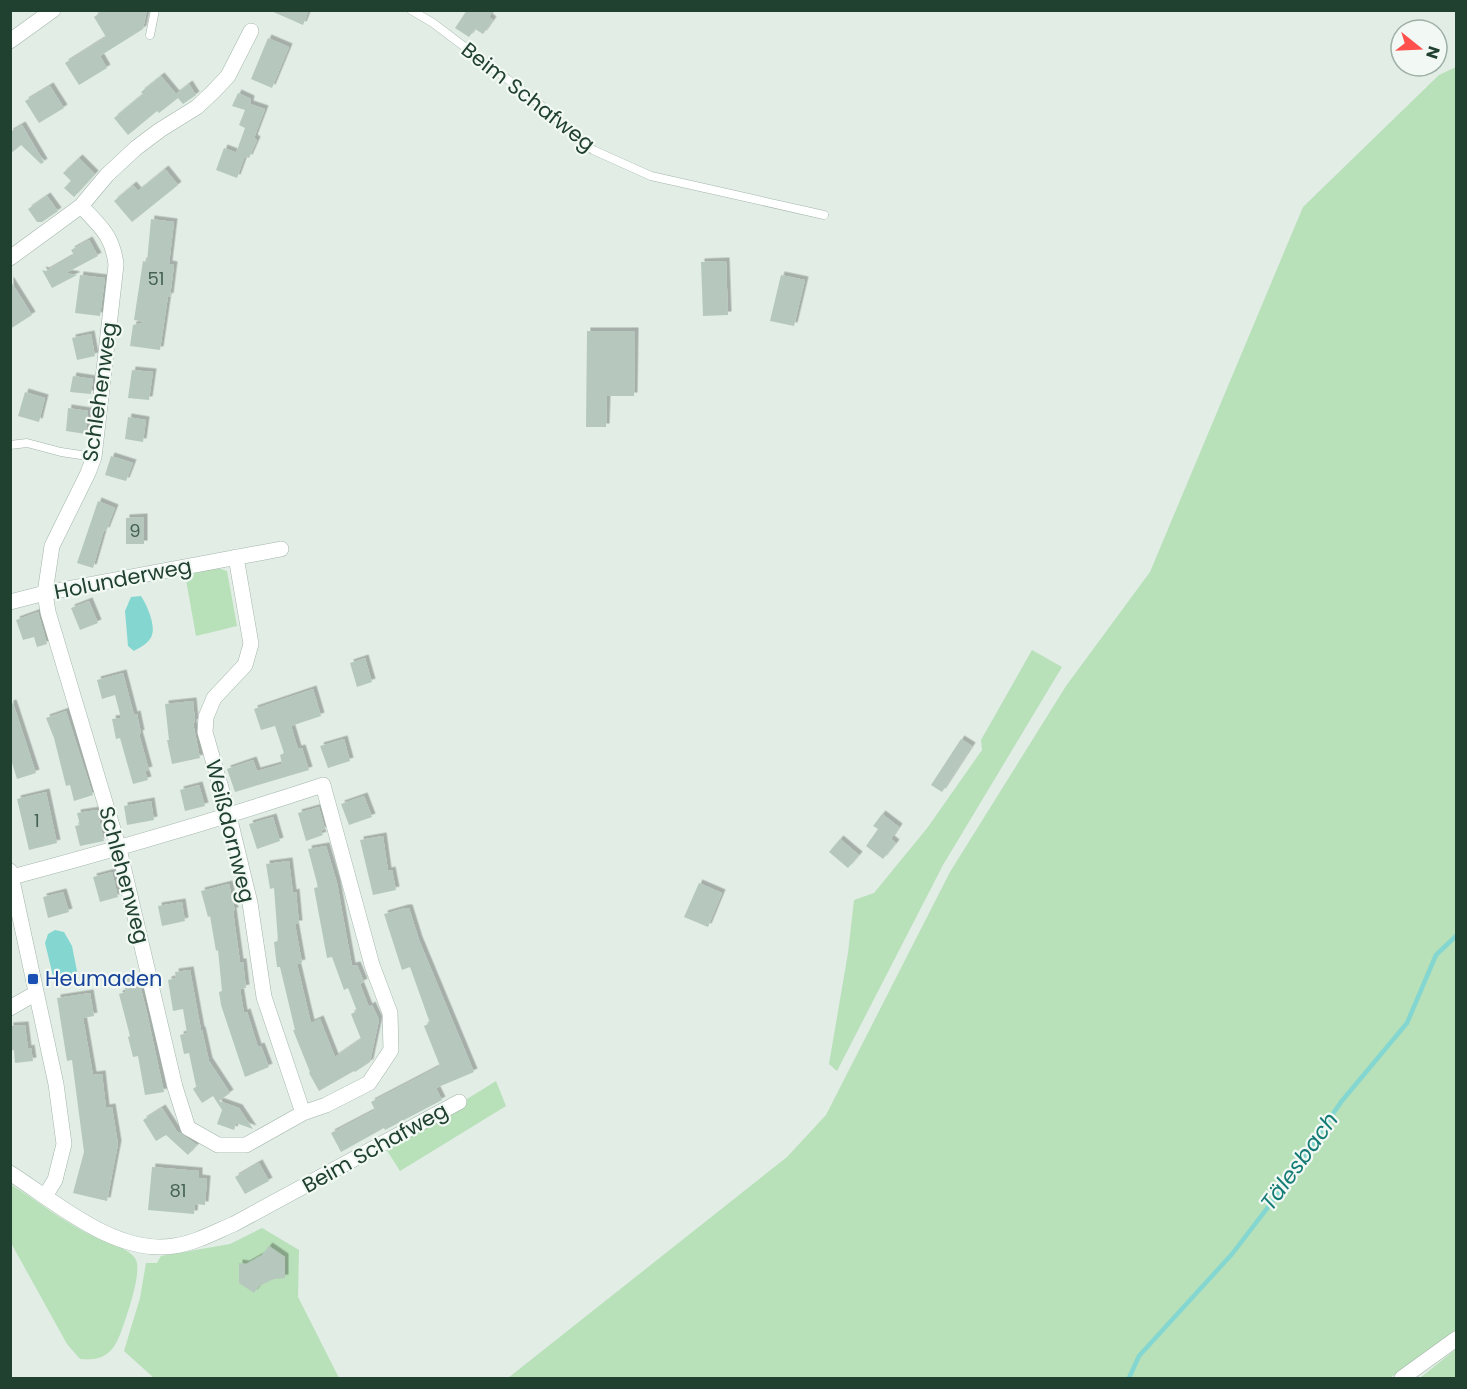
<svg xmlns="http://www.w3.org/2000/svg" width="1467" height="1389" font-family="Poppins,sans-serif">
	<defs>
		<filter id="shadow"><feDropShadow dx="3.5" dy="-3.5" stdDeviation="0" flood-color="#0004"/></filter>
	</defs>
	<rect width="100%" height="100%" fill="#e1ede5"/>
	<!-- green -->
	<path fill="#b8e0b9" d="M 1456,67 L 1456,1332 L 1390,1378 L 508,1378 L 787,1157 L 826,1115 L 950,872 L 1066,686 L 1150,572 L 1303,207 L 1439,75 Z
		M 218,568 L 227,571 L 237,626 L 196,636 L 185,574 Z
		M 1032,650 L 1062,667 L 943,865 L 837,1071 L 829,1064 L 848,953 L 854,900 L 874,893 L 928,827 L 982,750 L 981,740 Z
		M 496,1081 L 506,1106 L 400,1171 L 386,1149 L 464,1104 L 467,1099 Z
		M 10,1184 C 38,1201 63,1222 93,1236 C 103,1241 132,1249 136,1260 C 142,1274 126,1318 121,1332 C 113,1354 103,1361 80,1359 L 67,1344 L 11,1243 Z
		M 262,1228 L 299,1250 L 298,1297 L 339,1378 L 154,1378 L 124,1351 L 140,1298 L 146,1263 L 157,1263 L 161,1256 L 230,1244 Z
		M 1456,1349 L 1456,1378 L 1420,1378 Z"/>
	<!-- water -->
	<path fill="#84d7d1" d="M 141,596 C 147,605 158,629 150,639 C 147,644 139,648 134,651 L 128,646 L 125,611 L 131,597 Z
		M 55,930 L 64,932 L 72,946 L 77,971 L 72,979 L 63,985 L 54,980 L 45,943 L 48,934 Z"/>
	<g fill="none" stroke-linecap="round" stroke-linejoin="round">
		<!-- stream -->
		<path stroke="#84d7d1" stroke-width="4.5" d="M 1129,1378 L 1139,1356 L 1232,1254 L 1282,1189 L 1341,1102 L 1407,1023 L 1436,955 L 1456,936"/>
	</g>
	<!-- building -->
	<path fill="#b6c8bd" filter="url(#shadow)" d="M 104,10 L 147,10 L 143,29 L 100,56 L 107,68 L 79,85 L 65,63 L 106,37 L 94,17 Z
		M 269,10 L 309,10 L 303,25 Z
		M 467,10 L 493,10 L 489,17 L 493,20 L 483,34 L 475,29 L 469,37 L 455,28 Z
		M 268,38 L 289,47 L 272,88 L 251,79 Z
		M 161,76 L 176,94 L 189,84 L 196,95 L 183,104 L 178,98 L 159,113 L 157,111 L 128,135 L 114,118 L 143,94 L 141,92 Z
		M 50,86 L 64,108 L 39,123 L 25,101 Z
		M 238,93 L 251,99 L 250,104 L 265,109 L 254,138 L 257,140 L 249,158 L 236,153 L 245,128 L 239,125 L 245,110 L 232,106 Z
		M 22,125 L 44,162 L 41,164 L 21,145 L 10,154 L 10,132 Z
		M 224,148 L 245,156 L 237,178 L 216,170 Z
		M 79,158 L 95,174 L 74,197 L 64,188 L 71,181 L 63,173 Z
		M 165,169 L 178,185 L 132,222 L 114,201 L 133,185 L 138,191 Z
		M 47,196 L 58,211 L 42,222 L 37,222 L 28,209 Z
		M 151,219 L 174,222 L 169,264 L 174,265 L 170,297 L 168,296 L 160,350 L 130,346 L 133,325 L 146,322 L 134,320 L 143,261 L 147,262 Z
		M 89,240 L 98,256 L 66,273 L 77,275 L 52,288 L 42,270 L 46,271 L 74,255 L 71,250 Z
		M 726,261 L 728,315 L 703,316 L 701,262 Z
		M 80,275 L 105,278 L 100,316 L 75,313 Z
		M 781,275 L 805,280 L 794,326 L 770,321 Z
		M 10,280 L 32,315 L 10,329 Z
		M 587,331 L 635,331 L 634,396 L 607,396 L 606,427 L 586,427 Z
		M 91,334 L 95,356 L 77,360 L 72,338 Z
		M 132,370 L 153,372 L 149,400 L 128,398 Z
		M 73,376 L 93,379 L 91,394 L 70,392 Z
		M 25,392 L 45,398 L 39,422 L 18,416 Z
		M 68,408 L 88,411 L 86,434 L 66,431 Z
		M 128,417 L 146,420 L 143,442 L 125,439 Z
		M 111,456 L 133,463 L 126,481 L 105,475 Z
		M 98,501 L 115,508 L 106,531 L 104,530 L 93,568 L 77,563 Z
		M 144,517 L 144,544 L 126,544 L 126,518 Z
		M 89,601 L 98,623 L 80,630 L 71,608 Z
		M 38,612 L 47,644 L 37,647 L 34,637 L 23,640 L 16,620 Z
		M 365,658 L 372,682 L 357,687 L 350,663 Z
		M 123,673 L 134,715 L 137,714 L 141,733 L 139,734 L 149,770 L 145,771 L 148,780 L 133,784 L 120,738 L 116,739 L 112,719 L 121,718 L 115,695 L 102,699 L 97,680 Z
		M 313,689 L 321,716 L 291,726 L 298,749 L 302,748 L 309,770 L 235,792 L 227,769 L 253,760 L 257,771 L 282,764 L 280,755 L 284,753 L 275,726 L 261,730 L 254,709 Z
		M 193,701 L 195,722 L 193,723 L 200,758 L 172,764 L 167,740 L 169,740 L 165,704 Z
		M 13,703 L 36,773 L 17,779 L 10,756 L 10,704 Z
		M 66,711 L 93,795 L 74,801 L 70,785 L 66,786 L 54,738 L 46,718 Z
		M 344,739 L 350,761 L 328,768 L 320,746 Z
		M 961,739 L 972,746 L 942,792 L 931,785 Z
		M 199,785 L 205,806 L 185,811 L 180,790 Z
		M 46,792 L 57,843 L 29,850 L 17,799 Z
		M 364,796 L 372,817 L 349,825 L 341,804 Z
		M 151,801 L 154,820 L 127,825 L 124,806 Z
		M 319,807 L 325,829 L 321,831 L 323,835 L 306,841 L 298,813 Z
		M 97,810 L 104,841 L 80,846 L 75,826 L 80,825 L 77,813 Z
		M 882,814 L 899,827 L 891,839 L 896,843 L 883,859 L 866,846 L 878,829 L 873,826 Z
		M 273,817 L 280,841 L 257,849 L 249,824 Z
		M 383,836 L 388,871 L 392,870 L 396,890 L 373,895 L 360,840 Z
		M 840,839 L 859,855 L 848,868 L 829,852 Z
		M 326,846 L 337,883 L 352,966 L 357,965 L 364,982 L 360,984 L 369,1007 L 372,1005 L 379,1020 L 370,1062 L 355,1072 L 354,1071 L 319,1091 L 309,1073 L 310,1072 L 293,1030 L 295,1030 L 280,967 L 277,967 L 274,942 L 278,941 L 274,888 L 270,889 L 266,864 L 289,861 L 293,893 L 296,892 L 299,924 L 295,924 L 302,963 L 297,964 L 311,1023 L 320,1019 L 335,1057 L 361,1039 L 351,1014 L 357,1011 L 348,988 L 344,990 L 332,957 L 327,958 L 314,888 L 318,887 L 308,849 Z
		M 112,872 L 118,897 L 100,902 L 93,877 Z
		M 699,883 L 722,893 L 708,927 L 684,917 Z
		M 229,884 L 235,911 L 233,911 L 240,962 L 243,962 L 246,988 L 240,989 L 244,1013 L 247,1012 L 258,1047 L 261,1046 L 269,1067 L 245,1077 L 221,1005 L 219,992 L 222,991 L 218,950 L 216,951 L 210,916 L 208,917 L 201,891 Z
		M 63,892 L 69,912 L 48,918 L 43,897 Z
		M 182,902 L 185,921 L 162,926 L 158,906 Z
		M 405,908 L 409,908 L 419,940 L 474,1072 L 436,1088 L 442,1100 L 385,1130 L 384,1128 L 341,1152 L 331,1133 L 375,1110 L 371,1102 L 440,1066 L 424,1026 L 430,1023 L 410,967 L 402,970 L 384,914 Z
		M 190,970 L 201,1030 L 202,1030 L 209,1061 L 230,1093 L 219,1101 L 239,1108 L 253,1129 L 236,1123 L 234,1130 L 217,1124 L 222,1110 L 213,1096 L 202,1103 L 193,1089 L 198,1085 L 196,1086 L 189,1053 L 184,1054 L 180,1035 L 187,1033 L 183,1009 L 173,1011 L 168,980 L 176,978 L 175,972 Z
		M 138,977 L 147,1013 L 164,1092 L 145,1095 L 138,1056 L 133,1057 L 128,1037 L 130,1036 L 119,994 L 126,992 L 123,981 Z
		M 90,993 L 94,1016 L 83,1018 L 93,1075 L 102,1074 L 106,1108 L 112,1107 L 118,1144 L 107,1201 L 73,1193 L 84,1152 L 72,1060 L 67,1061 L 57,998 Z
		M 25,1025 L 28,1049 L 31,1048 L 33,1061 L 15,1063 L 14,1050 L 10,1051 L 10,1026 Z
		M 162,1108 L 178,1133 L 179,1132 L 197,1145 L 188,1155 L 166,1135 L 156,1141 L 143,1120 Z
		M 259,1163 L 269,1181 L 245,1194 L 235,1177 Z
		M 152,1167 L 199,1171 L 199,1178 L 207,1179 L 205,1205 L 195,1204 L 194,1214 L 148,1210 Z
		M 269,1246 L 285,1257 L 285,1278 L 274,1279 L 259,1286 L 254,1293 L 239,1283 L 239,1263 L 246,1264 L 262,1255 Z"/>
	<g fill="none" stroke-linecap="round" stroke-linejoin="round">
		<defs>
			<path id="lane" d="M 411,10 L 433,23 L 531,97 L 593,150 L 651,176 L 824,215
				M 150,35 L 155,10
				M 10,445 L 27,443 L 61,452 L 94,457"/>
			<path id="street" d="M 10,41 L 53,10
				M 10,258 L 81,206 L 107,175 L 136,148 L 160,130 L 197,107 L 213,92 L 228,76 L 251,31
				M 236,557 L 251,644 L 245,665 L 214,698 L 206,717 L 205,732 L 229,816 L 250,903 L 264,997 L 303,1113
				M 10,602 L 45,593 L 281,549
				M 10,871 L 56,1084 L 64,1144 L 55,1180 L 45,1196
				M 12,877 C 117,849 220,819 323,785 L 372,965 L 390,1013 L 391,1050 L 369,1083 L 326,1105 L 303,1113 L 246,1145 L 218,1145 L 188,1128 L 175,1087 L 119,849 L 48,612 L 45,593 L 52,546 L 88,473 L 94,457 L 116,265 C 113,236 100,226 81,206
				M 10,1008 L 36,993
				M 10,1173 C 57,1203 115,1255 174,1246 C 195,1243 215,1232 234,1224 L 459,1102
				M 1402,1378 L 1456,1339"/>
		</defs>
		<!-- lane casing -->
		<use href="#lane" stroke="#a3b6ab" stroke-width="9"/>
		<!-- street casing -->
		<use href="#street" stroke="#a3b6ab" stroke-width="16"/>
		<!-- lane -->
		<use href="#lane" stroke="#fff" stroke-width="8"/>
		<!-- street -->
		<use href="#street" stroke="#fff" stroke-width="15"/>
	</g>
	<!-- markers -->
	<rect fill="#1a4fb4" stroke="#f2f9f4" stroke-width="2" x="27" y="973" width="12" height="12" rx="3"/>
	<g text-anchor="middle" stroke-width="4.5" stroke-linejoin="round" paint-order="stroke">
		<!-- number labels -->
		<g font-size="18" fill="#466253">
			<text x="156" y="285">51</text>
			<text x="135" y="537">9</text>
			<text x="37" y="827">1</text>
			<text x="178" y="1197">81</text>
		</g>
		<!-- street labels -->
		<g font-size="21" fill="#204030" stroke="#f2f9f4">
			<text transform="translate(528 97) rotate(38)" y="7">Beim Schafweg</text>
			<text transform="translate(100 392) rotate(-82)" y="7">Schlehenweg</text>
			<text transform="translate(123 579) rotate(-11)" y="7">Holunderweg</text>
			<text transform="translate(230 831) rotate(76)" y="7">Weißdornweg</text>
			<text transform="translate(124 875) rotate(75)" y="7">Schlehenweg</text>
			<text transform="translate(375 1148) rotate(-29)" y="7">Beim Schafweg</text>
		</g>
		<!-- transit labels -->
		<g font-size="21" fill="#164399" stroke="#f2f9f4" text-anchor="start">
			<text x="45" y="986">Heumaden</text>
		</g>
		<!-- water labels -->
		<g font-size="22" font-style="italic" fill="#147b75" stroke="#f2f9f4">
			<text transform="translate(1299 1161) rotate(-54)" y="8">Tälesbach</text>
		</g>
	</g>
	<!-- border -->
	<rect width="1467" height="1389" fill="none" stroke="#204030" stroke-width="24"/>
	<!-- north arrow -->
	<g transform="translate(1419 48) rotate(108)"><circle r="28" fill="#f2f9f4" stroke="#9eafa6" stroke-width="1.5"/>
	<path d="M0-4.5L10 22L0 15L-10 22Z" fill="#ff504d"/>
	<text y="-9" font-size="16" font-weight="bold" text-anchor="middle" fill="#204030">N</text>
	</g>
</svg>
